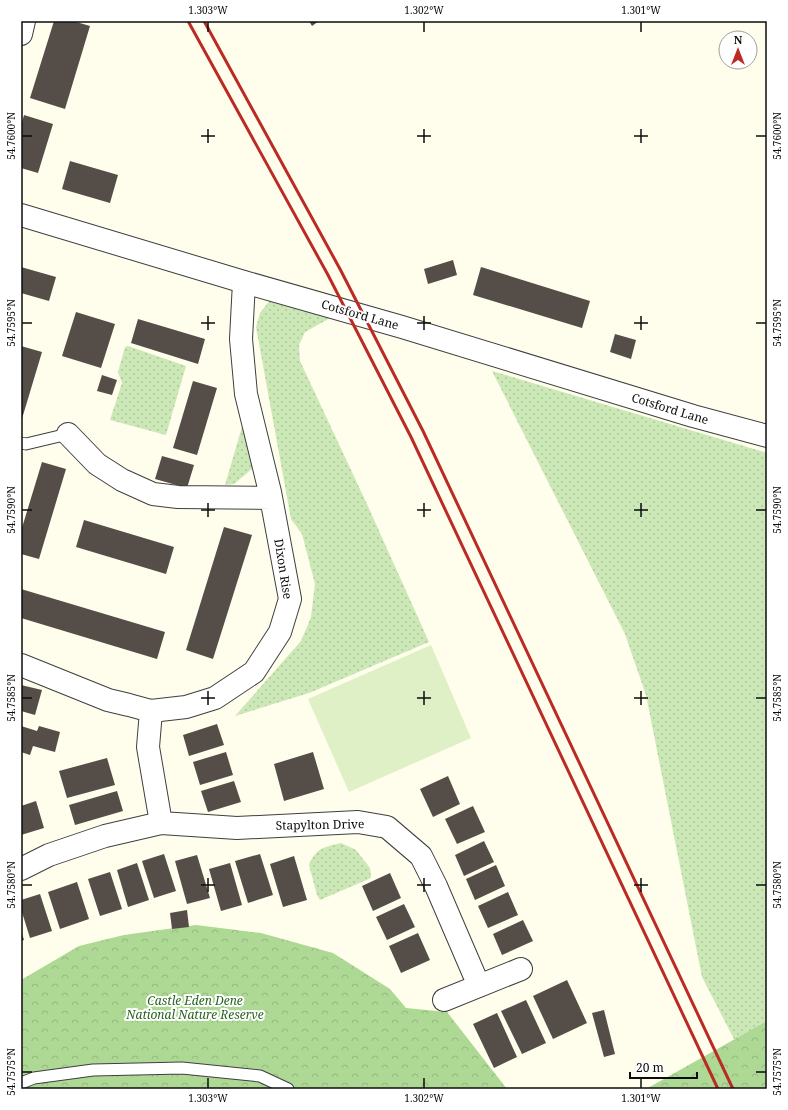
<svg xmlns="http://www.w3.org/2000/svg" width="788" height="1110" font-family="'Noto Serif',serif">
	<defs>
		<pattern id="grass-dots" width="8" height="8" patternUnits="userSpaceOnUse"><rect width="8" height="8" fill="#cce8b6"/><path d="M2 2h.1M6 6h.1" fill="none" stroke="#aec69b" stroke-width="1.8" stroke-linecap="round"/></pattern>
		<pattern id="forest-crowns" width="20" height="18" patternUnits="userSpaceOnUse"><rect width="20" height="18" fill="#aed995"/><path d="M2 6a3 3 0 1 1 6 0M12 15a3 3 0 1 1 6 0" fill="none" stroke="#94b97f"/></pattern>
	</defs>
	<rect width="100%" height="100%" fill="#fffdeb"/>
	<!-- grass -->
	<path fill="url(#grass-dots)" d="M 271,299 L 332,317 L 305,332 L 299,345 L 300,361 L 366,502 L 429,642 L 309,693 L 235,716 L 301,641 L 311,617 L 315,584 L 302,534 L 291,519 L 256,327 L 260,313 Z
		M 128,346 L 186,366 L 166,435 L 110,420 L 122,383 L 118,372 L 125,347 Z
		M 492,371 L 767,453 L 767,1089 L 734,1039 L 702,977 L 646,695 L 625,634 Z
		M 246,413 L 255,451 L 253,468 L 234,484 L 225,485 Z
		M 341,843 L 356,850 L 370,868 L 371,878 L 320,900 L 317,895 L 309,865 C 316,848 324,847 341,843 Z"/>
	<!-- forest -->
	<path fill="url(#forest-crowns)" d="M 196,925 L 261,933 L 333,953 L 390,989 L 406,1008 L 447,1012 L 507,1089 L 21,1089 L 21,980 L 79,946 L 124,935 Z
		M 767,1021 L 767,1089 L 646,1089 Z"/>
	<!-- pitch -->
	<path fill="#dff0c7" d="M 431,645 L 471,738 L 349,792 L 308,699 Z"/>
	<!-- building -->
	<path fill="#554e48" d="M 54,21 L 73,21 L 90,26 L 65,109 L 30,98 Z
		M 309,21 L 319,21 L 312,26 Z
		M 24,115 L 53,124 L 38,173 L 21,168 L 21,126 Z
		M 70,161 L 118,175 L 110,203 L 62,189 Z
		M 453,260 L 457,275 L 428,284 L 424,269 Z
		M 21,267 L 56,277 L 49,301 L 21,293 Z
		M 481,267 L 590,301 L 582,328 L 473,295 Z
		M 76,312 L 115,324 L 101,368 L 62,356 Z
		M 138,319 L 205,339 L 198,364 L 131,343 Z
		M 615,334 L 636,340 L 631,359 L 610,352 Z
		M 21,346 L 42,352 L 21,422 Z
		M 102,375 L 117,380 L 112,395 L 97,391 Z
		M 193,381 L 217,388 L 197,455 L 173,448 Z
		M 162,456 L 194,465 L 187,488 L 155,479 Z
		M 42,462 L 66,469 L 39,559 L 21,554 L 21,531 Z
		M 84,520 L 174,547 L 166,574 L 76,547 Z
		M 224,527 L 252,535 L 213,659 L 186,650 Z
		M 21,589 L 165,632 L 157,659 L 21,618 Z
		M 21,685 L 42,690 L 35,715 L 21,711 Z
		M 217,724 L 224,745 L 189,756 L 183,735 Z
		M 21,726 L 37,731 L 39,726 L 60,732 L 55,752 L 33,746 L 30,755 L 21,752 Z
		M 226,752 L 233,775 L 200,785 L 193,762 Z
		M 313,752 L 324,789 L 284,801 L 274,764 Z
		M 107,758 L 115,785 L 67,798 L 59,771 Z
		M 448,776 L 460,804 L 433,817 L 420,789 Z
		M 234,781 L 241,802 L 208,812 L 201,791 Z
		M 117,791 L 123,811 L 75,825 L 69,805 Z
		M 36,801 L 44,828 L 21,835 L 21,806 Z
		M 473,806 L 485,832 L 457,844 L 445,819 Z
		M 484,841 L 494,862 L 464,876 L 455,855 Z
		M 164,854 L 176,891 L 154,898 L 142,861 Z
		M 260,854 L 273,895 L 248,903 L 235,861 Z
		M 197,855 L 210,898 L 187,904 L 175,861 Z
		M 294,856 L 307,900 L 283,907 L 270,864 Z
		M 137,863 L 149,900 L 128,907 L 117,870 Z
		M 230,863 L 242,905 L 221,911 L 209,869 Z
		M 496,865 L 505,886 L 475,900 L 466,879 Z
		M 110,872 L 122,909 L 100,916 L 88,879 Z
		M 390,873 L 401,898 L 373,911 L 362,886 Z
		M 77,882 L 89,919 L 60,929 L 48,892 Z
		M 508,892 L 518,915 L 488,928 L 478,906 Z
		M 40,894 L 52,931 L 30,938 L 21,909 L 21,900 Z
		M 404,904 L 415,927 L 387,940 L 376,917 Z
		M 187,910 L 189,927 L 172,929 L 170,913 Z
		M 523,920 L 533,941 L 502,955 L 493,934 Z
		M 21,930 L 24,940 L 21,941 Z
		M 418,933 L 430,960 L 401,973 L 389,946 Z
		M 567,980 L 587,1023 L 553,1039 L 533,996 Z
		M 526,1000 L 546,1043 L 522,1054 L 501,1011 Z
		M 604,1010 L 615,1054 L 604,1057 L 592,1013 Z
		M 497,1013 L 517,1057 L 494,1068 L 473,1024 Z"/>
	<g fill="none" stroke-linecap="round" stroke-linejoin="round">
		<defs>
			<path id="service" d="M 21,443 L 26,444 L 68,434
				M 21,1083 L 34,1078 L 93,1070 L 182,1068 L 260,1076 L 288,1089"/>
			<path id="minor" d="M 21,34 L 24,21
				M 21,215 L 244,282 L 402,327 L 693,416 L 767,436
				M 68,434 L 97,464 L 122,480 L 153,494 L 178,497 L 271,498
				M 21,665 L 108,700 L 129,705 L 151,711 L 186,707 L 215,698 L 254,672 L 280,632 L 290,599 L 270,492 L 246,394 L 241,339 L 244,282
				M 151,711 L 148,747 L 161,823
				M 21,869 L 49,855 L 105,836 L 161,823 L 237,828 L 358,822 L 387,827 L 421,856 L 436,886 L 479,986
				M 444,1000 L 521,969"/>
		</defs>
		<!-- service casing -->
		<use href="#service" stroke="#3f3f3f" stroke-width="13"/>
		<!-- minor casing -->
		<use href="#minor" stroke="#3f3f3f" stroke-width="24"/>
		<!-- service -->
		<use href="#service" stroke="#fff" stroke-width="11"/>
		<!-- minor -->
		<use href="#minor" stroke="#fff" stroke-width="22"/>
		<!-- rail -->
		<path stroke="#bb2a25" stroke-width="3" d="M 188,21 L 328,275 L 411,437 L 718,1089
			M 204,21 L 340,269 L 423,431 L 733,1089"/>
	</g>
	<!-- ticks -->
	<path fill="none" stroke="#0c0c0c" stroke-width="1.5" d="M 208,22 L 208,32M 424,22 L 424,32M 641,22 L 641,32M 208,129 L 208,143M 424,129 L 424,143M 641,129 L 641,143M 22,136 L 32,136M 201,136 L 215,136M 417,136 L 431,136M 634,136 L 648,136M 756,136 L 766,136M 208,316 L 208,330M 424,316 L 424,330M 641,316 L 641,330M 22,323 L 32,323M 201,323 L 215,323M 417,323 L 431,323M 634,323 L 648,323M 756,323 L 766,323M 208,503 L 208,517M 424,503 L 424,517M 641,503 L 641,517M 22,510 L 32,510M 201,510 L 215,510M 417,510 L 431,510M 634,510 L 648,510M 756,510 L 766,510M 208,691 L 208,705M 424,691 L 424,705M 641,691 L 641,705M 22,698 L 32,698M 201,698 L 215,698M 417,698 L 431,698M 634,698 L 648,698M 756,698 L 766,698M 208,878 L 208,892M 424,878 L 424,892M 641,878 L 641,892M 22,885 L 32,885M 201,885 L 215,885M 417,885 L 431,885M 634,885 L 648,885M 756,885 L 766,885M 22,1072 L 32,1072M 756,1072 L 766,1072M 208,1078 L 208,1088M 424,1078 L 424,1088M 641,1078 L 641,1088"/>
	<g text-anchor="middle" stroke-width="4" stroke-linejoin="round" paint-order="stroke">
		<!-- street labels -->
		<g font-size="12" fill="#0c0c0c" stroke="#fff">
			<text transform="translate(360 315) rotate(16)" y="4">Cotsford Lane</text>
			<text transform="translate(670 409) rotate(17)" y="4">Cotsford Lane</text>
			<text transform="translate(283 569) rotate(81)" y="4">Dixon Rise</text>
			<text transform="translate(320 825) rotate(-1)" y="4">Stapylton Drive</text>
		</g>
		<!-- park labels -->
		<g font-size="12" font-style="italic" fill="#26631d" stroke="#fff">
			<text x="195" y="1005">Castle Eden Dene<tspan x="195" dy="14">National Nature Reserve</tspan></text>
		</g>
	</g>
	<!-- border -->
	<rect width="788" height="1110" fill="none" stroke="#ffffff" stroke-width="44"/>
	<!-- north arrow -->
	<g transform="translate(738 50)"><circle r="19" fill="#ffffff" stroke="#9e9e9e"/>
	<path d="M0-3L7 15L0 10L-7 15Z" fill="#bb2a25"/>
	<text y="-6" font-size="11" font-weight="bold" text-anchor="middle" fill="#0c0c0c">N</text>
	</g>
	<!-- scale -->
	<path d="M630 1072v6h67v-6" fill="none" stroke="#0c0c0c" stroke-width="2"/>
	<text x="636" y="1072" font-size="12" fill="#0c0c0c" stroke="#ffffff" stroke-width="3" paint-order="stroke">20 m</text>
	<rect x="22" y="22" width="744" height="1066" fill="none" stroke="#0c0c0c" stroke-width="1.5"/>
	<g font-size="10" text-anchor="middle" fill="#0c0c0c">
		<text x="208" y="14">1.303°W</text>
		<text x="424" y="14">1.302°W</text>
		<text x="641" y="14">1.301°W</text>
		<text transform="translate(11 136) rotate(-90)" y="4">54.7600°N</text>
		<text transform="translate(777 136) rotate(-90)" y="4">54.7600°N</text>
		<text transform="translate(11 323) rotate(-90)" y="4">54.7595°N</text>
		<text transform="translate(777 323) rotate(-90)" y="4">54.7595°N</text>
		<text transform="translate(11 510) rotate(-90)" y="4">54.7590°N</text>
		<text transform="translate(777 510) rotate(-90)" y="4">54.7590°N</text>
		<text transform="translate(11 698) rotate(-90)" y="4">54.7585°N</text>
		<text transform="translate(777 698) rotate(-90)" y="4">54.7585°N</text>
		<text transform="translate(11 885) rotate(-90)" y="4">54.7580°N</text>
		<text transform="translate(777 885) rotate(-90)" y="4">54.7580°N</text>
		<text transform="translate(11 1072) rotate(-90)" y="4">54.7575°N</text>
		<text transform="translate(777 1072) rotate(-90)" y="4">54.7575°N</text>
		<text x="208" y="1102">1.303°W</text>
		<text x="424" y="1102">1.302°W</text>
		<text x="641" y="1102">1.301°W</text>
	</g>
</svg>
